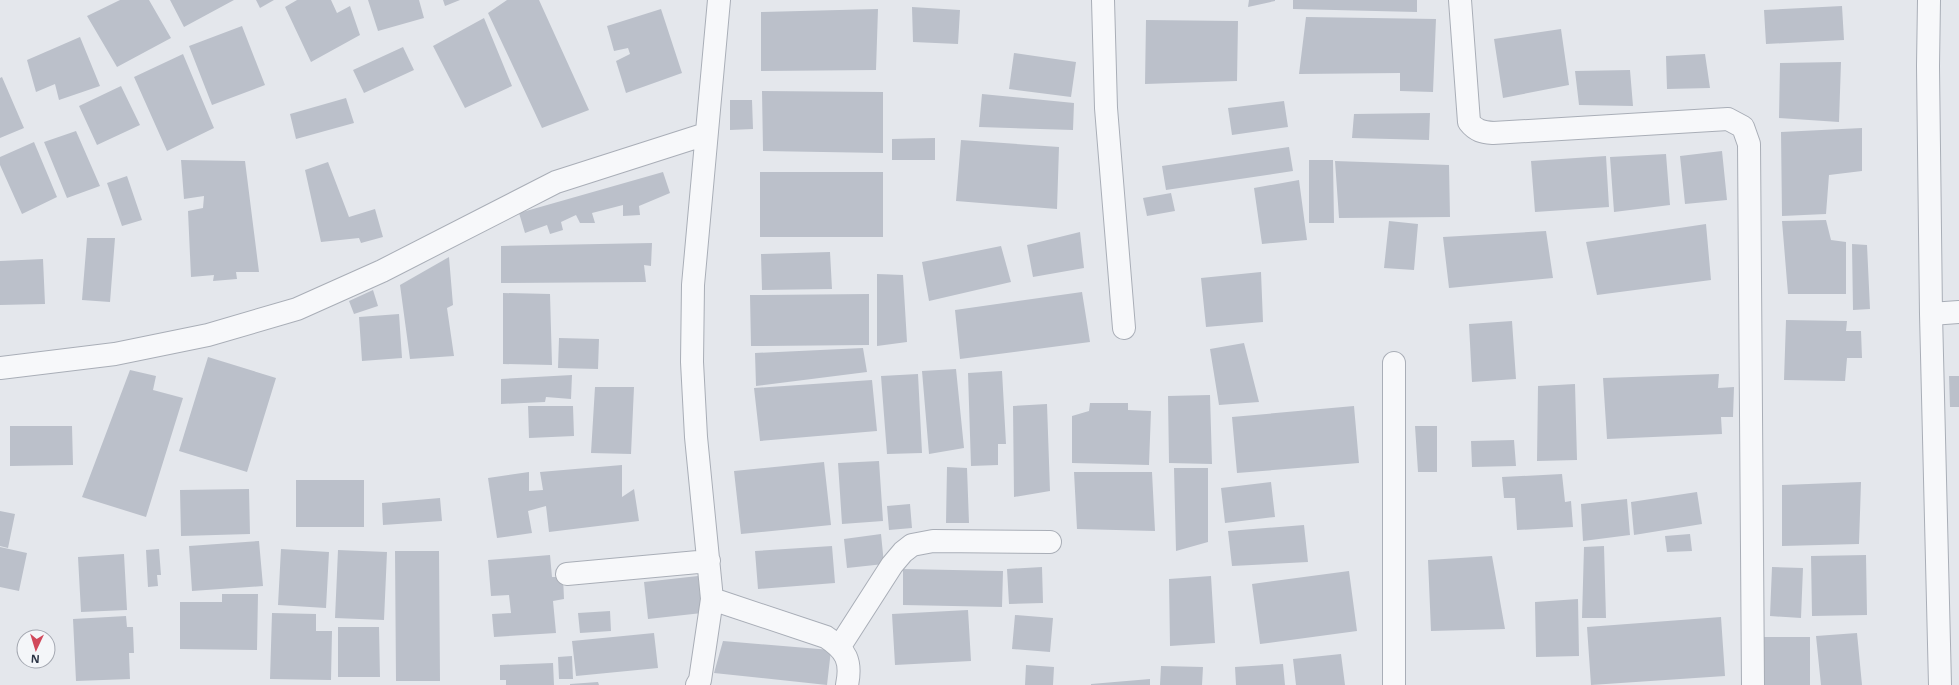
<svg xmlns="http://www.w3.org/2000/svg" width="1959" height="685" font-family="'Open Sans',sans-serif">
	<rect width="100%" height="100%" fill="#e4e7ec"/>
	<!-- building -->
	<path fill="#bbc0ca" d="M 120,0 L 149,0 L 171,38 L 117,67 L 87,16 Z
		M 170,0 L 234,0 L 184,27 Z
		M 256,0 L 274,0 L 260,8 Z
		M 297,0 L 331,0 L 337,13 L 350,6 L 360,35 L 311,62 L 285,7 Z
		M 368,0 L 419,0 L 424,18 L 378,31 Z
		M 443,0 L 460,0 L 445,6 Z
		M 507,0 L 539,0 L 589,110 L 542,128 L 488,13 Z
		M 1249,0 L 1275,0 L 1275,1 L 1248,7 Z
		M 1293,0 L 1417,0 L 1417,12 L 1293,9 Z
		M 1842,6 L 1844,40 L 1766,44 L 1764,10 Z
		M 912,7 L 960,10 L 958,44 L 913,42 Z
		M 661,9 L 682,73 L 626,93 L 616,61 L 630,54 L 628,48 L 614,51 L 607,26 Z
		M 878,9 L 876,70 L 761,71 L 761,12 Z
		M 1306,17 L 1436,19 L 1433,92 L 1400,91 L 1400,73 L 1299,74 Z
		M 484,18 L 512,86 L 465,108 L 433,46 Z
		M 1146,20 L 1238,21 L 1237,81 L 1145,84 Z
		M 242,26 L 265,85 L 212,105 L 189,46 Z
		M 1561,29 L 1569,85 L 1503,98 L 1494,39 Z
		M 80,37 L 100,86 L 59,100 L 55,84 L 36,92 L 27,60 Z
		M 403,47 L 414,70 L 364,93 L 353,70 Z
		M 1014,53 L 1076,62 L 1071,97 L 1009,89 Z
		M 183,54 L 214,128 L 167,151 L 134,77 Z
		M 1705,54 L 1710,88 L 1667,89 L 1666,56 Z
		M 1841,62 L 1839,122 L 1779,118 L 1780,63 Z
		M 1630,70 L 1633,106 L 1579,105 L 1575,71 Z
		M 2,77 L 24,128 L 0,138 L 0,78 Z
		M 121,86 L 140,125 L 97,145 L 79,106 Z
		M 762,91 L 883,92 L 883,153 L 763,151 Z
		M 982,94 L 1074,103 L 1073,130 L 979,127 Z
		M 346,98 L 354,123 L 296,139 L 290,114 Z
		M 730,100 L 752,100 L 753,129 L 730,130 Z
		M 1284,101 L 1288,127 L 1232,135 L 1228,108 Z
		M 1430,113 L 1429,140 L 1352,138 L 1354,114 Z
		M 1862,128 L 1862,171 L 1829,175 L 1826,214 L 1782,216 L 1781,132 Z
		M 76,131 L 100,186 L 67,198 L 44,142 Z
		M 935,138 L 935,160 L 892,160 L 892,139 Z
		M 961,140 L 1059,147 L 1057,209 L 956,201 Z
		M 34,142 L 57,197 L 22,214 L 0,165 L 0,157 Z
		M 1289,147 L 1293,171 L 1166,190 L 1162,166 Z
		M 1722,151 L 1727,200 L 1685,204 L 1680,156 Z
		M 1666,154 L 1670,205 L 1614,212 L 1610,157 Z
		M 1606,156 L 1609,207 L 1535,212 L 1531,161 Z
		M 181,160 L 245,161 L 259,272 L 236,272 L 237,279 L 213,281 L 214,275 L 191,277 L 188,211 L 203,208 L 204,196 L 184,199 Z
		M 1309,160 L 1333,160 L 1334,223 L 1309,223 Z
		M 1335,161 L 1449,165 L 1450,217 L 1339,218 Z
		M 328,162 L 349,217 L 375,209 L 383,237 L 361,243 L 359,238 L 321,242 L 305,170 Z
		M 663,172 L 670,193 L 639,206 L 640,215 L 623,216 L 623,205 L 592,213 L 595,223 L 580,223 L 576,215 L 561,222 L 563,230 L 550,234 L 547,225 L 525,233 L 519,213 Z
		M 760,172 L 883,172 L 883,237 L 760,237 Z
		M 127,176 L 142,220 L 122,226 L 107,183 Z
		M 1299,180 L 1307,240 L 1262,244 L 1254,188 Z
		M 1171,193 L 1175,211 L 1147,216 L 1143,198 Z
		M 1826,220 L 1831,240 L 1846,242 L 1846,294 L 1788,294 L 1782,221 Z
		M 1389,221 L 1418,224 L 1414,270 L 1384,268 Z
		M 1706,224 L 1711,280 L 1597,295 L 1586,242 Z
		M 1546,231 L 1553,278 L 1449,288 L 1443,237 Z
		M 1080,232 L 1084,268 L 1033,277 L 1027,245 Z
		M 87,238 L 115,238 L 110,302 L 82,300 Z
		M 652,243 L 651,266 L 644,265 L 646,282 L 501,283 L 501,246 Z
		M 1852,244 L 1867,245 L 1870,309 L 1853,310 Z
		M 1001,246 L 1011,282 L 929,301 L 922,262 Z
		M 830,252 L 832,289 L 762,290 L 761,254 Z
		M 449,257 L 453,305 L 447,308 L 454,356 L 410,359 L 400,285 Z
		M 43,259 L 45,304 L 0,305 L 0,261 Z
		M 1261,272 L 1263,322 L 1206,327 L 1201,278 Z
		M 877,274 L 903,275 L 907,342 L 877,346 Z
		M 373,290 L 378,306 L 354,314 L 349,301 Z
		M 1082,292 L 1090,342 L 960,359 L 955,310 Z
		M 503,293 L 550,294 L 552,365 L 503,364 Z
		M 869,294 L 869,345 L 751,346 L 750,295 Z
		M 399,314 L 402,358 L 362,361 L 359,317 Z
		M 1786,320 L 1847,321 L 1846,331 L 1861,331 L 1862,358 L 1847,358 L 1845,381 L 1784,380 Z
		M 1512,321 L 1516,379 L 1472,382 L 1469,324 Z
		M 559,338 L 599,339 L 598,369 L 558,368 Z
		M 1244,343 L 1259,402 L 1219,405 L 1210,349 Z
		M 863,348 L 867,372 L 756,386 L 755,353 Z
		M 208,357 L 276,378 L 247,472 L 179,451 Z
		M 956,369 L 964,448 L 929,454 L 922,371 Z
		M 130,370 L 156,376 L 153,390 L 183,398 L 146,517 L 82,497 Z
		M 1002,371 L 1006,444 L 998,444 L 998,465 L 971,466 L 968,373 Z
		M 918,374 L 922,453 L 887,454 L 881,376 Z
		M 1719,374 L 1718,388 L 1734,387 L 1733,417 L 1721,417 L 1722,434 L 1607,439 L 1603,378 Z
		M 572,375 L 571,399 L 546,397 L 545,402 L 501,404 L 501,379 Z
		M 1949,376 L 1959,376 L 1959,407 L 1950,407 Z
		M 872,380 L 877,431 L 760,441 L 754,388 Z
		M 1575,384 L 1577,460 L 1537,461 L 1538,386 Z
		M 595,387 L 634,387 L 631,454 L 591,453 Z
		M 1210,395 L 1212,464 L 1169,463 L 1168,396 Z
		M 1090,403 L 1128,403 L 1128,410 L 1151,411 L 1149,465 L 1072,463 L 1072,416 L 1089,411 Z
		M 1047,404 L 1050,491 L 1014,497 L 1013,406 Z
		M 528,406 L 573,406 L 574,436 L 529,438 Z
		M 1354,406 L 1359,463 L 1237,473 L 1232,417 Z
		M 10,426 L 72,426 L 73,465 L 10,466 Z
		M 1415,426 L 1437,426 L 1437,472 L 1418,472 Z
		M 1514,440 L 1516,466 L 1472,467 L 1471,441 Z
		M 879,461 L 883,521 L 842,524 L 838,463 Z
		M 824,462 L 831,525 L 741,534 L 734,471 Z
		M 622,465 L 622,497 L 634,489 L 639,521 L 549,532 L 546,506 L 528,511 L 532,533 L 497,538 L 488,478 L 529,472 L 529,491 L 543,490 L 540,472 Z
		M 947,467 L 967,468 L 969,523 L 946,523 Z
		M 1174,468 L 1208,468 L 1208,542 L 1176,551 Z
		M 1074,472 L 1152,472 L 1155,531 L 1077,529 Z
		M 1562,474 L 1565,502 L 1571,501 L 1573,527 L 1517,530 L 1515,498 L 1504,498 L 1502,477 Z
		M 296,480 L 364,480 L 364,527 L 296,527 Z
		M 1271,482 L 1275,517 L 1225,523 L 1221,488 Z
		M 1861,482 L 1859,544 L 1782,546 L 1782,485 Z
		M 249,489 L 250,534 L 181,536 L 180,490 Z
		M 1697,492 L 1702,524 L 1634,535 L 1631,502 Z
		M 440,498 L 442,521 L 383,525 L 382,503 Z
		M 1627,499 L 1630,535 L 1583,541 L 1581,504 Z
		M 910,504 L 912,528 L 889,530 L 887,506 Z
		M 0,511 L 15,514 L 8,548 L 0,546 Z
		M 1304,525 L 1308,562 L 1232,566 L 1228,531 Z
		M 881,534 L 884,564 L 847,568 L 844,539 Z
		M 1690,534 L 1692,551 L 1667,552 L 1665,536 Z
		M 259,541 L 263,586 L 192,591 L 189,546 Z
		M 832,546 L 835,583 L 758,589 L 755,551 Z
		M 1604,546 L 1606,618 L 1582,618 L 1584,547 Z
		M 0,547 L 27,553 L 19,591 L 0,587 Z
		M 159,549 L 161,575 L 157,575 L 158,586 L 148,587 L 146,550 Z
		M 281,549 L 329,552 L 326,608 L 278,605 Z
		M 338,550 L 387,552 L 384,620 L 335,618 Z
		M 395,551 L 439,551 L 440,681 L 396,681 Z
		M 124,554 L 127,610 L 81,612 L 78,557 Z
		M 550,555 L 552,577 L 563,577 L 564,599 L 553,601 L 556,633 L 494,637 L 492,614 L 511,613 L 509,595 L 491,596 L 488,560 Z
		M 1866,555 L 1867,615 L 1812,616 L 1811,556 Z
		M 1492,556 L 1505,629 L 1431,631 L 1428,560 Z
		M 1042,567 L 1043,603 L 1009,604 L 1007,569 Z
		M 1772,567 L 1803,568 L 1801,618 L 1770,616 Z
		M 903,569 L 1003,571 L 1002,607 L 903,605 Z
		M 1349,571 L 1357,631 L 1260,644 L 1252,584 Z
		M 698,576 L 702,613 L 648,619 L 644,582 Z
		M 1211,576 L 1215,643 L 1170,646 L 1169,579 Z
		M 222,594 L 258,594 L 257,650 L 180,649 L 180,602 L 222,602 Z
		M 1578,599 L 1579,656 L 1536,657 L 1535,602 Z
		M 968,610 L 971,661 L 895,665 L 892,614 Z
		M 610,611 L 611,631 L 580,633 L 578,613 Z
		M 272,613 L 316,614 L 316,631 L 332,631 L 331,680 L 270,679 Z
		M 1015,615 L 1053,618 L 1050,652 L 1012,649 Z
		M 126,616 L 127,627 L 133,627 L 134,653 L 129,653 L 130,679 L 76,681 L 73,619 Z
		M 1721,617 L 1725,676 L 1591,685 L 1587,627 Z
		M 338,627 L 379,627 L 380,677 L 338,677 Z
		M 654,633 L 658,668 L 576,676 L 572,641 Z
		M 1857,633 L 1862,685 L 1821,685 L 1816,636 Z
		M 1764,637 L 1810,637 L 1810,685 L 1764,685 Z
		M 723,641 L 831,650 L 827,685 L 714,673 Z
		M 1341,654 L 1345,685 L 1296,685 L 1293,659 Z
		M 572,656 L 573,679 L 559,679 L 558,657 Z
		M 553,663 L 554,685 L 506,685 L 506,680 L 500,680 L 500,665 Z
		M 1283,664 L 1285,685 L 1236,685 L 1235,667 Z
		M 1026,665 L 1054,667 L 1053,685 L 1025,685 Z
		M 1161,666 L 1203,667 L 1202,685 L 1160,685 Z
		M 1150,679 L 1150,685 L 1091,685 L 1091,684 Z
		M 598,682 L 599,685 L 570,685 L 570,684 Z"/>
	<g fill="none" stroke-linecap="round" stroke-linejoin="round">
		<defs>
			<path id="minor" d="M 1103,0 L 1106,108 L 1124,328
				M 1460,0 L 1469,122 C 1476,131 1482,132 1493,133 L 1728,119 L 1743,127 L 1749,144 L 1753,685
				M 1929,0 L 1928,66 L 1931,314 L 1940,685
				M 1931,314 L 1959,312
				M 1394,363 L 1394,685
				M 0,368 L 115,354 L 208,335 L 297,309 L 382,271 L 556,182 L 706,134
				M 567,574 L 709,561
				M 712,599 L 826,637 C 846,650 852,661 847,685
				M 840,646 L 892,565 L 903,552 L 912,545 L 933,541 L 1050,542
				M 697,685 L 700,680 L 712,599 L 696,437 L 692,362 L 693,285 L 719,0"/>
		</defs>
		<!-- minor casing -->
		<use href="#minor" stroke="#a9aeb7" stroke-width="24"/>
		<!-- minor -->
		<use href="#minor" stroke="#f7f8fa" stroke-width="22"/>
	</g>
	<!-- north arrow -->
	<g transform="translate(36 649) rotate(184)"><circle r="19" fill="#f4f6f9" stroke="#a4a8b1"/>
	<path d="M0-3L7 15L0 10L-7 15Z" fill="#d1495b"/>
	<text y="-6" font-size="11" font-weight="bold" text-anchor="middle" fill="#2b3445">N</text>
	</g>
</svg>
